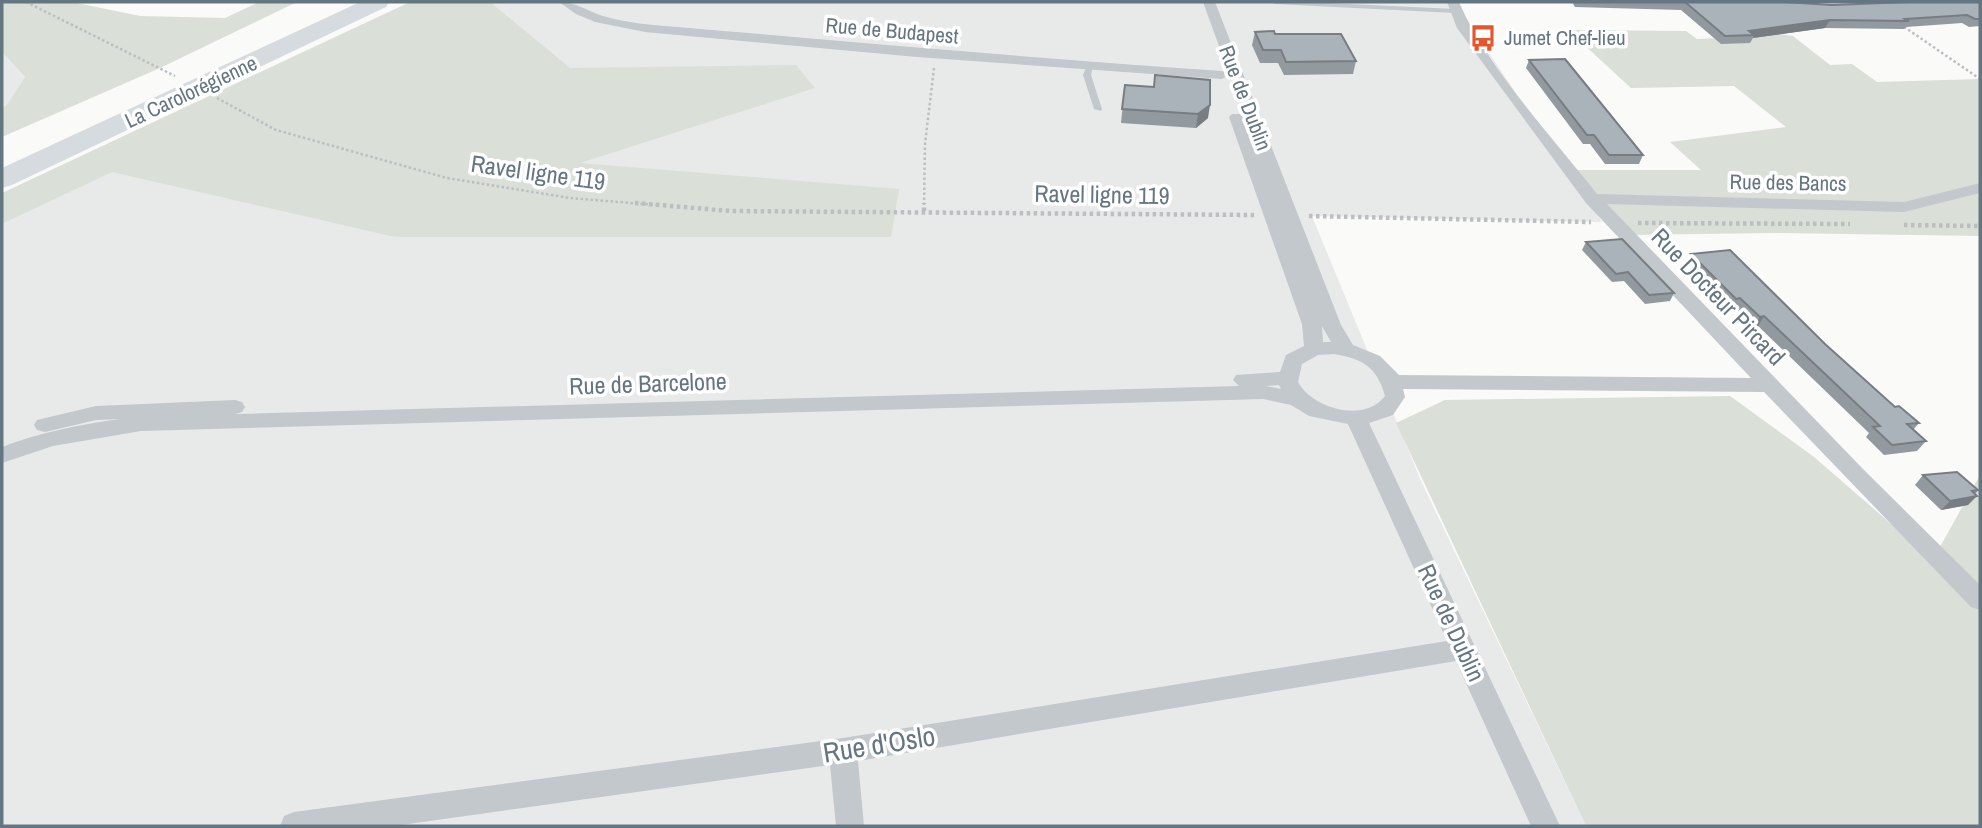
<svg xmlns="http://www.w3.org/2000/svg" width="1982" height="828" font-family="'Archivo Narrow',sans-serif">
	<rect width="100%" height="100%" fill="#fafaf8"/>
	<!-- built -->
	<path fill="#e8e9e9" d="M 466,2 L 1455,2 L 1602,222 L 1312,216 L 1421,481 L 1586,826 L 2,826 L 2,224 Z
		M 2,52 L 25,77 L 7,106 L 2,108 Z"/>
	<!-- green -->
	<path fill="#dadfd7" d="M 2,2 L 72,2 L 140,16 L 225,18 L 259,2 L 297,2 L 160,68 L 2,137 L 2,108 L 7,105 L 25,77 L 2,52 Z
		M 410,2 L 490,2 L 570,68 L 796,65 L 815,88 L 580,163 L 899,189 L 891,237 L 395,237 L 112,172 L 2,224 L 2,193 Z
		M 1568,30 L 1686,31 L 1697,39 L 1762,36 L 1758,30 L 1793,36 L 1830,65 L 1852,64 L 1877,82 L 1980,79 L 1980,183 L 1929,200 L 1980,189 L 1980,236 L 1776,233 L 1625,235 L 1568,170 L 1701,170 L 1670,142 L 1786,127 L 1734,86 L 1631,88 Z
		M 1730,396 L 1814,457 L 1980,601 L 1980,826 L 1586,826 L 1396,423 L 1445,400 Z
		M 1980,475 L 1980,599 L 1935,556 Z"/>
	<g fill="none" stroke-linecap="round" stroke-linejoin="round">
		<!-- path-far1 -->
		<path stroke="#bbbfc2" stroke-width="2.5" stroke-dasharray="2.5 2.5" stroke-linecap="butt" d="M 26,2 L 175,76
			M 1900,24 L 1980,79
			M 217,98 L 276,130 L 447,178 L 570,198 L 656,205
			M 924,205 L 925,144 L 934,68"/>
		<!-- path -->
		<path stroke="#bbbfc2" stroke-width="4.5" stroke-dasharray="3.5 3.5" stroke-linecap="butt" d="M 635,203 L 731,211 L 1255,215
			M 924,211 L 924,203
			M 1309,216 L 1591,222
			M 1638,223 L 1850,224
			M 1904,225 L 1980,226"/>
		<!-- service -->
		<path fill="#c3c8cc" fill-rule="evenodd" d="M 1272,2 L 1308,2 L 1455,9 L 1458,11 L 1455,13 L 1275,4 Z
			M 1087,65 L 1093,66 L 1091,75 L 1102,109 L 1101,111 L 1094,109 L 1083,75 Z"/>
		<!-- minor -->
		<path fill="#c3c8cc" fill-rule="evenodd" d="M 559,2 C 576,2 587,11 603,16 C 627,23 652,25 677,27 C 858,42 1040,59 1222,71 L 1229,75 L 1222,79 L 917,57 L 645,32 L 595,22 L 576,14 Z
			M 1203,2 L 1215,2 L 1341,325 L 1353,345 L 1380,356 L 1399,375 L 1751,378 L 1586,203 L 1457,28 L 1447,2 L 1459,2 C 1486,66 1553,138 1597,194 L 1904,202 L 1980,183 L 1980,193 L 1904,212 L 1607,204 L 1863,469 L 1980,585 L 1980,610 L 1971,607 L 1764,392 L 1403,389 L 1405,397 L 1393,415 L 1369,423 L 1560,826 L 1531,826 L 1456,661 L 858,761 L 864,826 L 836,826 L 830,765 L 394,826 L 280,826 L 284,816 L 294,812 L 843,738 L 1447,641 L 1348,424 L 1309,416 L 1291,405 L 1263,399 L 141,431 L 53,446 L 2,463 L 2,447 C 40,432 79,425 120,419 L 96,420 L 45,432 L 37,430 L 34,425 L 37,420 L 96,406 L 235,400 L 242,402 L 245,407 L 242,412 L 236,414 L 1239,386 L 1233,380 L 1236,375 L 1280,372 L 1286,355 L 1304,346 L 1302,324 L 1229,117 L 1232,114 L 1242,114 L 1245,117 L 1273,194 ZM 1322,326 L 1331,342 L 1323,342 ZM 1334,354 C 1363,359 1377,367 1385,396 C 1364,424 1312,408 1298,382 L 1302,364 L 1318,355 ZM 1279,385 L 1281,389 L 1266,386 Z"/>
		<!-- motorway -->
		<path fill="#d6dbdf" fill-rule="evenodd" d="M 360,2 L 389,2 L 386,7 L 12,185 L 2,188 L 2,168 Z"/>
	</g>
	<!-- wall -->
	<path fill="#929a9f" d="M 1572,2 L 1784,2 L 1832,5 L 1980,2 L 1980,26 L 1969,27 L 1962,23 L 1906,27 L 1904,29 L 1825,28 L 1753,38 L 1750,43 L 1721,44 L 1681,10 L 1575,7 Z
		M 1255,32 L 1275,34 L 1356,61 L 1353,74 L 1284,75 L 1278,63 L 1260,63 L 1252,45 Z
		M 1529,60 L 1643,155 L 1639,164 L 1605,164 L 1590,144 L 1583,144 L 1526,68 Z
		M 1125,85 L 1154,87 L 1208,118 L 1196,128 L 1121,123 Z
		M 1586,242 L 1674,293 L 1670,301 L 1645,304 L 1624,281 L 1612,282 L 1582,250 Z
		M 1691,254 L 1825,344 L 1895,407 L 1919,423 L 1913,430 L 1926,441 L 1917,451 L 1884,455 L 1866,437 L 1869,433 L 1758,326 L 1754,327 L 1735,308 L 1731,308 L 1685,264 Z
		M 1923,475 L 1978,490 L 1968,505 L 1941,510 L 1915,485 Z"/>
	<!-- shaded-wall -->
	<path fill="#777d82" d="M 1830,20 L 1825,28 L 1753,38 L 1754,35 L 1749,31 Z
		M 1210,105 L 1208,118 L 1196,128 L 1198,114 Z
		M 1764,316 L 1758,326 L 1754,327 L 1760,317 Z
		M 1977,496 L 1968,505 L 1941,510 L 1950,501 Z"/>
	<!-- building -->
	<path fill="#aab3b9" stroke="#777d82" stroke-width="2" d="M 1676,2 L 1784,2 L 1832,5 L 1910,2 L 1980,2 L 1980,19 L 1975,19 L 1967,15 L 1905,19 L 1909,21 L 1830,20 L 1749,31 L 1754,35 L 1725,36 L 1685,2 Z
		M 1274,31 L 1275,34 L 1341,34 L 1356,61 L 1286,62 L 1281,50 L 1263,50 L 1255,32 Z
		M 1565,59 L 1643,155 L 1609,155 L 1594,135 L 1587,135 L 1529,60 Z
		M 1155,75 L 1210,80 L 1210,105 L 1198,114 L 1122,109 L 1125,85 L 1154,87 Z
		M 1622,239 L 1674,293 L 1649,295 L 1628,272 L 1616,274 L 1586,242 Z
		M 1730,250 L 1825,344 L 1895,407 L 1899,406 L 1919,423 L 1907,424 L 1926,441 L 1892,445 L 1873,427 L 1880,426 L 1764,316 L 1760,317 L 1740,298 L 1736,299 L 1691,254 Z
		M 1957,472 L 1978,490 L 1972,491 L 1977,496 L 1950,501 L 1923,475 Z"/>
	<!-- icons -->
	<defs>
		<symbol id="bus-bare" viewBox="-9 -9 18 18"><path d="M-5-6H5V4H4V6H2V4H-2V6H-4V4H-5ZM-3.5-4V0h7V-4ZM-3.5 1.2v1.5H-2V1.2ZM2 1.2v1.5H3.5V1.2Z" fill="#e4572e" stroke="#fff" stroke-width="2.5" paint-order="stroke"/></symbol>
	</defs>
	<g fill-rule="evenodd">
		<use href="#bus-bare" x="1464" y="19" width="38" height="38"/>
	</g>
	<g text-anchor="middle" stroke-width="7" stroke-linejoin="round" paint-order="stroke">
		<!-- far-street labels -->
		<g font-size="21" fill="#657683" stroke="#fff">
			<text transform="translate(892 31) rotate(5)" y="7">Rue de Budapest</text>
			<text transform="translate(191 92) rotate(-25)" y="7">La Carolorégienne</text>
			<text transform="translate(1245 98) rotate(69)" y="7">Rue de Dublin</text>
			<text transform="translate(1788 183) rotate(1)" y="7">Rue des Bancs</text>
		</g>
		<!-- far-poi labels -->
		<g font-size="21" fill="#657683" stroke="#fff" text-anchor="start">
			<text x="1504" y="45">Jumet Chef-lieu</text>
		</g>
		<!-- street labels -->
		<g font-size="24" fill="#657683" stroke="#fff">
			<text transform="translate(538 173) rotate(8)" y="8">Ravel ligne 119</text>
			<text transform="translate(1102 195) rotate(1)" y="8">Ravel ligne 119</text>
			<text transform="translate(1718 297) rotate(46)" y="8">Rue Docteur Pircard</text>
			<text transform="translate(648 384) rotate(-2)" y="8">Rue de Barcelone</text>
			<text transform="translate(1451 623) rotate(65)" y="8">Rue de Dublin</text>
		</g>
		<!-- near-street labels -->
		<g font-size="28" fill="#657683" stroke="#fff">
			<text transform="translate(879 744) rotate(-9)" y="10">Rue d'Oslo</text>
		</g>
	</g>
	<!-- border -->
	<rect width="1982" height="828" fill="none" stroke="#657683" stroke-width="7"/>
</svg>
